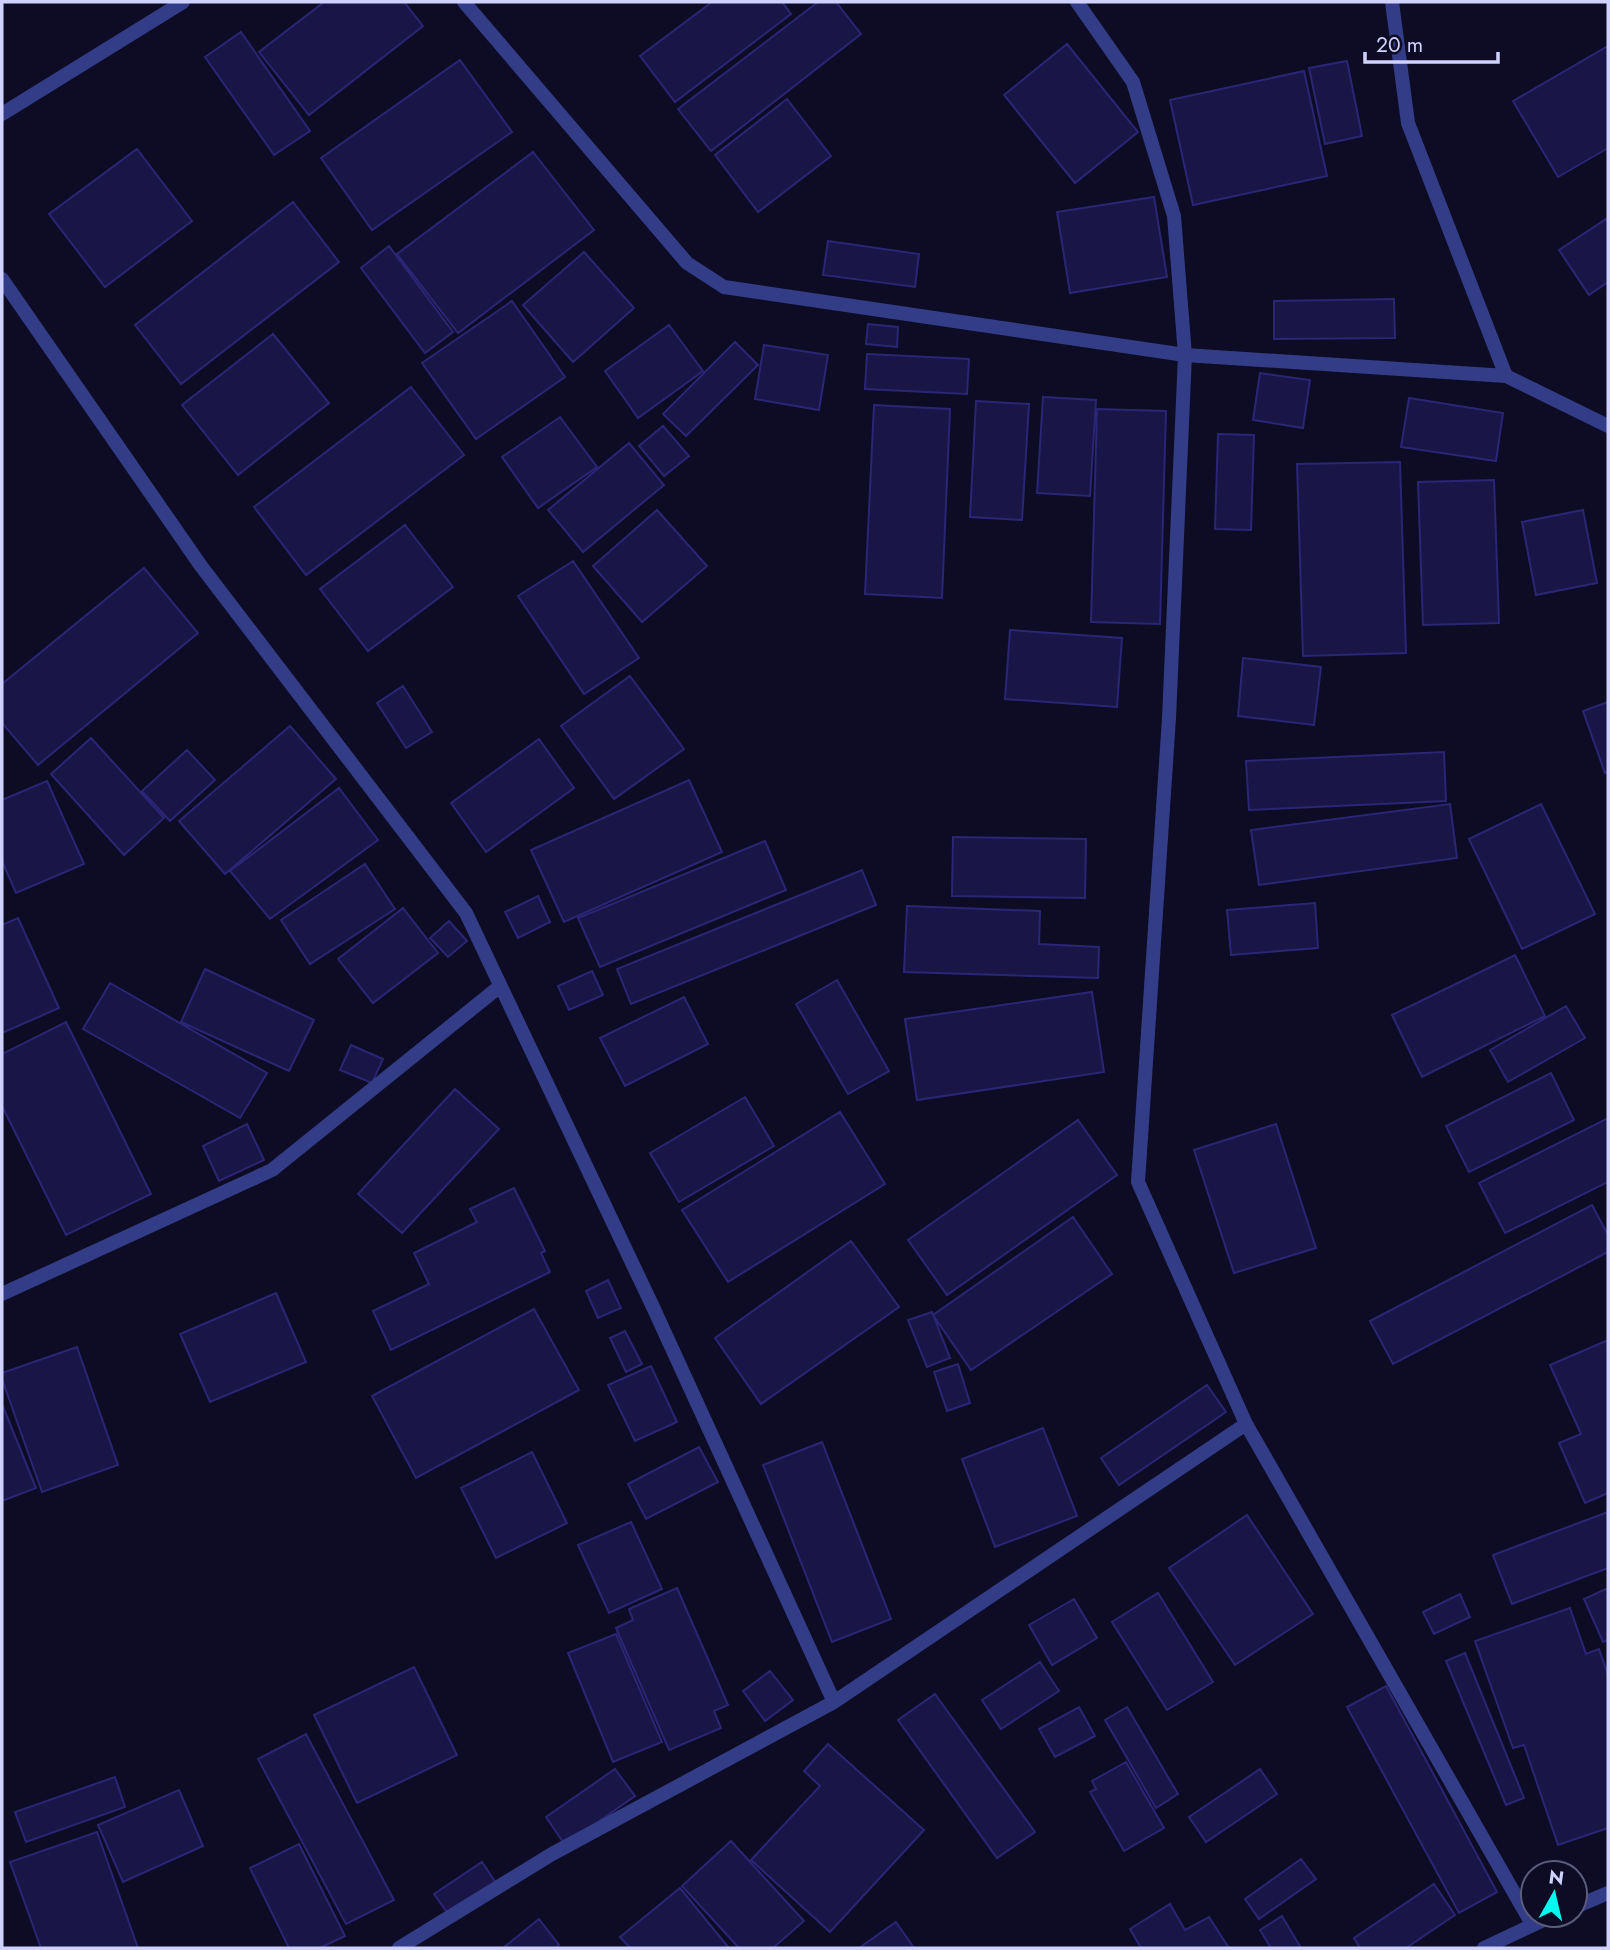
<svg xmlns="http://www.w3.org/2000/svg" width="1610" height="1950" font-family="Jost,sans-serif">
	<rect width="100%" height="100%" fill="#0d0c24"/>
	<!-- building -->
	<path fill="#191647" stroke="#2a2675" stroke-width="2" d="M 324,2 L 404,2 L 423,26 L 309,115 L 259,52 Z
		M 712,2 L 782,2 L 791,14 L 675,102 L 640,56 Z
		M 818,2 L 836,2 L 861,34 L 711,151 L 678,109 Z
		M 241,32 L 310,131 L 274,155 L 205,57 Z
		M 1067,44 L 1138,132 L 1075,183 L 1004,95 Z
		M 1608,46 L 1608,148 L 1558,177 L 1513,101 Z
		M 460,60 L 512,132 L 372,230 L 321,158 Z
		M 1347,61 L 1362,136 L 1325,144 L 1309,68 Z
		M 1304,71 L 1327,176 L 1193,205 L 1170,100 Z
		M 787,99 L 831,156 L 758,212 L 715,155 Z
		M 137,149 L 192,221 L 105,287 L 49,214 Z
		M 533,152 L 594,230 L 458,333 L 397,254 Z
		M 1154,197 L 1167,277 L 1070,293 L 1057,212 Z
		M 293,202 L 339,262 L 181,384 L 135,325 Z
		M 1606,219 L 1608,222 L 1608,282 L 1589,295 L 1559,250 Z
		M 828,241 L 919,254 L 915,287 L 823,275 Z
		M 389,246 L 453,332 L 425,353 L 361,268 Z
		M 584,252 L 634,308 L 573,362 L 523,305 Z
		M 1394,299 L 1395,338 L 1274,339 L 1274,301 Z
		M 512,301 L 565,377 L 476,439 L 422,363 Z
		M 868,324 L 898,327 L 897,347 L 866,344 Z
		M 669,325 L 703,371 L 638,418 L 605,371 Z
		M 273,334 L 329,403 L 238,475 L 182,405 Z
		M 735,342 L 758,365 L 686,436 L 663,414 Z
		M 764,345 L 828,355 L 819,410 L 755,399 Z
		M 867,354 L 969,359 L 967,394 L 865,389 Z
		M 1260,373 L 1310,380 L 1303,428 L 1253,420 Z
		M 411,387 L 464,455 L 306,575 L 254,507 Z
		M 1043,397 L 1096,400 L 1090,496 L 1037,493 Z
		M 1409,398 L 1503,413 L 1496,461 L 1401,447 Z
		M 976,401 L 1029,404 L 1022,520 L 970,517 Z
		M 874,405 L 950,409 L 942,598 L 865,594 Z
		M 1097,409 L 1166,411 L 1160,624 L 1091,622 Z
		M 560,417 L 597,467 L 538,508 L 502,457 Z
		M 663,426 L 689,456 L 664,476 L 639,446 Z
		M 1218,434 L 1254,435 L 1251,530 L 1215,529 Z
		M 629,443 L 664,485 L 583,552 L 548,510 Z
		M 1400,462 L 1406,653 L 1303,656 L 1297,464 Z
		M 1494,480 L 1499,623 L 1423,625 L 1418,482 Z
		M 657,510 L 707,566 L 642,622 L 593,566 Z
		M 1583,510 L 1597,583 L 1536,595 L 1522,522 Z
		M 405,525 L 453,587 L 368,651 L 320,589 Z
		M 573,561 L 639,658 L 584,694 L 518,596 Z
		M 144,568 L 198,633 L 38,765 L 2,723 L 2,684 Z
		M 1010,630 L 1122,638 L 1117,707 L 1005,699 Z
		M 1243,658 L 1321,667 L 1314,725 L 1238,716 Z
		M 630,676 L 684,749 L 614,799 L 561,726 Z
		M 403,686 L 432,732 L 406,748 L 377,703 Z
		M 1608,702 L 1608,772 L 1605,773 L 1583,711 Z
		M 290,726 L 336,779 L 225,874 L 179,821 Z
		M 91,738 L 164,818 L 124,855 L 51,774 Z
		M 539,739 L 574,788 L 486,852 L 451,803 Z
		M 187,750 L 215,780 L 170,821 L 142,791 Z
		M 1444,752 L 1446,801 L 1249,810 L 1246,761 Z
		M 689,780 L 722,852 L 564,922 L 531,850 Z
		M 47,781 L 84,864 L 16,893 L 2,861 L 2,800 Z
		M 339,788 L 378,840 L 270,919 L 230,871 Z
		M 1450,804 L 1457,858 L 1259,885 L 1251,830 Z
		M 1541,804 L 1595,914 L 1522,949 L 1469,839 Z
		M 953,837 L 1086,839 L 1085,898 L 952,896 Z
		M 765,841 L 786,890 L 600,967 L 578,918 Z
		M 365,864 L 395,909 L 310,964 L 281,920 Z
		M 862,870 L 876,905 L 631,1004 L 617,969 Z
		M 538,896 L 550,922 L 518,938 L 505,912 Z
		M 1315,903 L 1318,948 L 1231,955 L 1227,910 Z
		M 907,906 L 1040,911 L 1039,944 L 1099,947 L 1098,978 L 904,972 Z
		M 403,908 L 438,953 L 373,1003 L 338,959 Z
		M 18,918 L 59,1008 L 2,1033 L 2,925 Z
		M 449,921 L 467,941 L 448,957 L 430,938 Z
		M 1515,955 L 1545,1016 L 1422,1077 L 1392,1015 Z
		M 205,969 L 314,1020 L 289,1071 L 181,1022 Z
		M 592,971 L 603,995 L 569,1010 L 558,986 Z
		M 837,980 L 889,1071 L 848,1094 L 796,1004 Z
		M 110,983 L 267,1073 L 240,1118 L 83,1029 Z
		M 1092,992 L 1104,1072 L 917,1100 L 905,1019 Z
		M 684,997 L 708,1044 L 625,1086 L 600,1038 Z
		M 1566,1006 L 1585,1038 L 1508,1082 L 1490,1050 Z
		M 66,1022 L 151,1194 L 66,1235 L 2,1106 L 2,1054 Z
		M 351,1045 L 383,1059 L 372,1083 L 340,1070 Z
		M 1551,1073 L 1574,1120 L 1469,1172 L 1446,1126 Z
		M 455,1089 L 499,1129 L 402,1233 L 358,1194 Z
		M 745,1097 L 774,1146 L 679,1202 L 650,1153 Z
		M 840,1112 L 885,1184 L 728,1282 L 682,1210 Z
		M 1608,1118 L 1608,1182 L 1505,1233 L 1479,1183 Z
		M 1078,1120 L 1117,1175 L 947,1295 L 908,1240 Z
		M 247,1124 L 264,1160 L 219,1181 L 203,1146 Z
		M 1276,1124 L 1316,1248 L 1234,1273 L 1194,1150 Z
		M 514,1188 L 545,1251 L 541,1253 L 550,1272 L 391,1350 L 373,1311 L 429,1284 L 414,1253 L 477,1222 L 470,1209 Z
		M 1592,1205 L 1608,1235 L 1608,1252 L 1393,1364 L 1370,1321 Z
		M 1073,1217 L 1112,1274 L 971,1370 L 933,1315 Z
		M 851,1241 L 899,1307 L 761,1404 L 715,1338 Z
		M 608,1280 L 621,1308 L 598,1318 L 586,1291 Z
		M 276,1293 L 306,1362 L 210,1402 L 180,1334 Z
		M 534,1309 L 579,1390 L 416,1478 L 372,1396 Z
		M 932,1312 L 950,1358 L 927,1367 L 908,1320 Z
		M 625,1331 L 642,1364 L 626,1372 L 610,1338 Z
		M 1608,1340 L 1608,1493 L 1585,1503 L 1559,1443 L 1581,1434 L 1550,1365 Z
		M 77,1347 L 118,1465 L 42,1492 L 2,1379 L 2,1373 Z
		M 958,1364 L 970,1403 L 947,1411 L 934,1372 Z
		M 651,1366 L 677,1422 L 635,1441 L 608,1385 Z
		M 1207,1385 L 1226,1412 L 1119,1485 L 1101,1458 Z
		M 2,1404 L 36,1488 L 2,1501 Z
		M 1043,1428 L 1077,1516 L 995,1547 L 962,1459 Z
		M 822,1442 L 891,1619 L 832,1642 L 763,1465 Z
		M 699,1447 L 718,1482 L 646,1519 L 628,1484 Z
		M 532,1452 L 567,1523 L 496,1558 L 461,1488 Z
		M 1608,1512 L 1608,1568 L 1512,1604 L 1493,1555 Z
		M 1247,1515 L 1313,1614 L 1235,1665 L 1169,1568 Z
		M 631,1522 L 662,1589 L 609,1613 L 578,1545 Z
		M 677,1588 L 728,1705 L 714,1711 L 721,1728 L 669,1750 L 616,1628 L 633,1620 L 629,1609 Z
		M 1608,1588 L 1608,1640 L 1603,1642 L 1584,1599 Z
		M 1158,1593 L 1213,1682 L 1167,1710 L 1112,1622 Z
		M 1460,1594 L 1470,1617 L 1434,1634 L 1423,1612 Z
		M 1074,1599 L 1097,1638 L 1052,1665 L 1029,1625 Z
		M 1570,1608 L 1586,1654 L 1599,1649 L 1608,1675 L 1608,1828 L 1558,1845 L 1524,1745 L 1513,1748 L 1475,1641 Z
		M 616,1634 L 662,1742 L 613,1762 L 568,1653 Z
		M 1465,1653 L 1524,1798 L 1506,1805 L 1446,1661 Z
		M 1040,1662 L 1059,1691 L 1001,1729 L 982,1700 Z
		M 414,1667 L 457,1755 L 357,1803 L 314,1715 Z
		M 770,1671 L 793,1700 L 765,1721 L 743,1691 Z
		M 1386,1686 L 1497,1892 L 1459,1913 L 1347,1707 Z
		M 935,1694 L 1035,1832 L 997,1858 L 898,1720 Z
		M 1079,1707 L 1095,1736 L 1055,1757 L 1039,1729 Z
		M 1127,1707 L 1178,1794 L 1156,1808 L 1105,1720 Z
		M 306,1734 L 394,1900 L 346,1924 L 258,1759 Z
		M 828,1744 L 924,1830 L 830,1932 L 751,1860 L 820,1786 L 804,1771 Z
		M 1126,1762 L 1164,1828 L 1124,1851 L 1090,1792 L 1096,1789 L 1092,1781 Z
		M 615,1769 L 635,1796 L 565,1845 L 546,1817 Z
		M 1260,1769 L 1277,1794 L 1206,1842 L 1189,1817 Z
		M 115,1777 L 125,1807 L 26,1842 L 15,1812 Z
		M 179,1790 L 203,1846 L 123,1882 L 98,1825 Z
		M 97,1832 L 138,1948 L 41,1948 L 10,1862 Z
		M 731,1841 L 804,1921 L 773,1948 L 739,1948 L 682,1886 Z
		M 299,1844 L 345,1936 L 320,1948 L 289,1948 L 250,1868 Z
		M 1301,1859 L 1316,1879 L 1259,1919 L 1245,1899 Z
		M 482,1862 L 496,1883 L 449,1915 L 434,1894 Z
		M 1434,1884 L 1455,1915 L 1406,1948 L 1360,1948 L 1354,1938 Z
		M 680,1888 L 729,1948 L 630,1948 L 620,1937 Z
		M 1170,1904 L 1185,1930 L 1209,1917 L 1229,1948 L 1141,1948 L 1130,1929 Z
		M 1282,1916 L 1301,1948 L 1271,1948 L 1260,1930 Z
		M 539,1919 L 559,1945 L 556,1948 L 503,1948 Z
		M 896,1922 L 914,1948 L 859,1948 Z"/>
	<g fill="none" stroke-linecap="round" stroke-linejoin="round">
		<!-- minor -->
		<path stroke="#333c87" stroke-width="14" d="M 464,2 L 687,263 L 724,287 L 1185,355 L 1506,376
			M 1077,2 L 1133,82 L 1174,216 L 1185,355 L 1169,718 L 1138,1182 L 1246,1424 L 1532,1924
			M 1392,2 L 1408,123 L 1506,376 L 1608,426
			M 2,114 L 183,2
			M 2,279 L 201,566 L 466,913 L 653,1307 L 834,1702
			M 2,1294 L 272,1170 L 499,987
			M 1575,1907 L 1608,1893
			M 399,1948 L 552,1854 L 834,1702 L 1246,1424
			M 1484,1948 L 1554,1915"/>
	</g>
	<!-- border -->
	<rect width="1610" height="1950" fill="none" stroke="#cfd1ff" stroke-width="7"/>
	<!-- north arrow -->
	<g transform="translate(1554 1894) rotate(8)"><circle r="33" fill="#0d0c24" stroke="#5b5b7c" stroke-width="2"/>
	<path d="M0-5L12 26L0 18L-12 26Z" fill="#00faee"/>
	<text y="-10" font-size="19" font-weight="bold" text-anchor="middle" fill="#cfd1ff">N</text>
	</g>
	<!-- scale -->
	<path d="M1365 52v10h133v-10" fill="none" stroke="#cfd1ff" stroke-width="3.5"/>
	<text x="1376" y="52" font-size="21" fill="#cfd1ff" stroke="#0d0c24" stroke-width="5" paint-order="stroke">20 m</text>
</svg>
